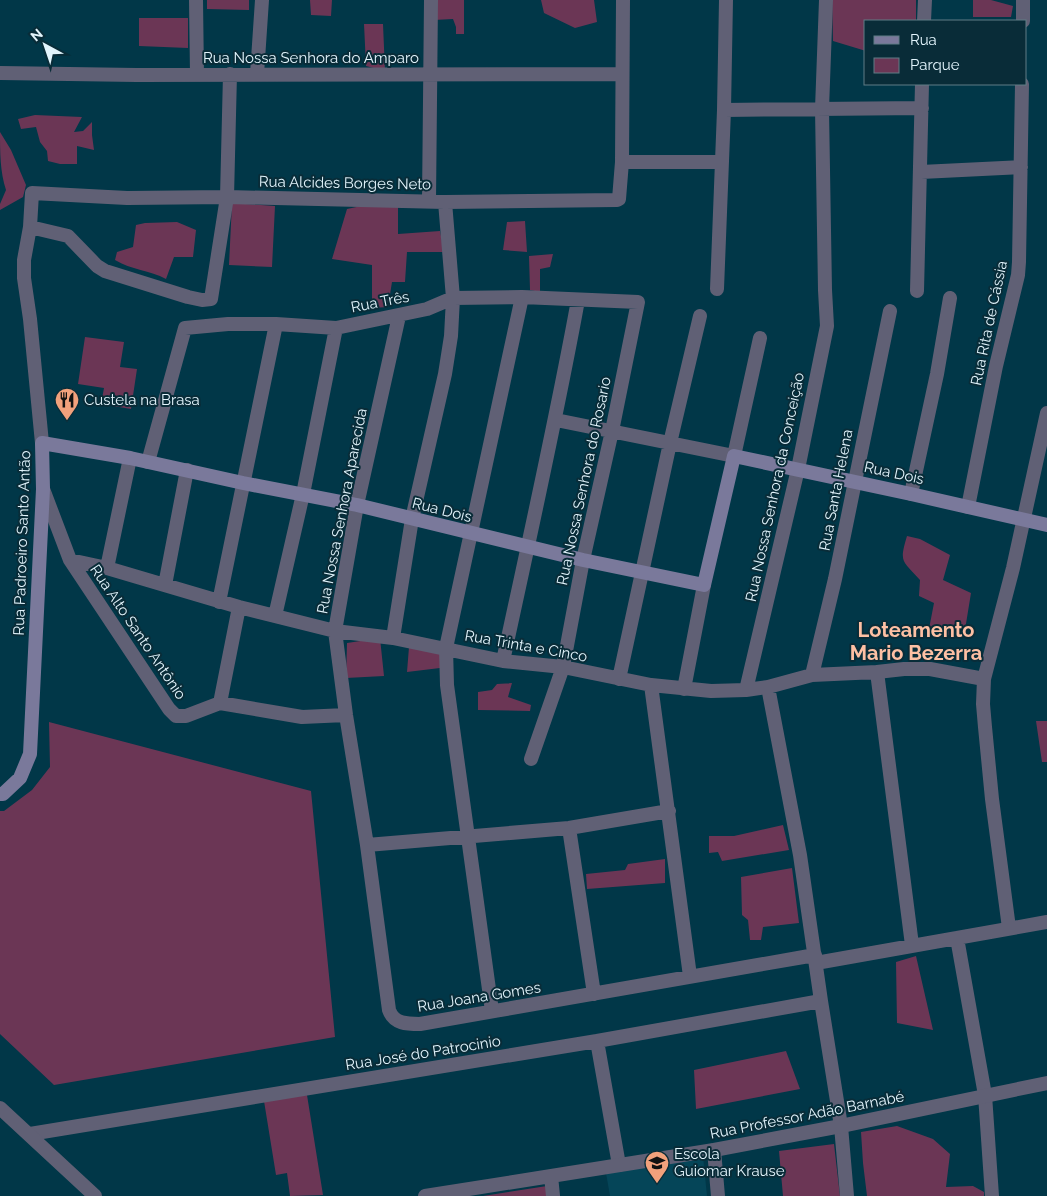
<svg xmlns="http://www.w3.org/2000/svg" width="1047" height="1196" font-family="Raleway,sans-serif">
	<rect width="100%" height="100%" fill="#013748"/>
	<!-- built -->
	<path fill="#054558" d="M 703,1156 L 707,1196 L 610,1196 L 606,1173 Z"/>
	<!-- green -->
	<path fill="#6b3655" d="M 207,0 L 249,0 L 249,10 L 207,9 Z
		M 310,0 L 332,0 L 331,16 L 311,15 Z
		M 435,0 L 464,0 L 464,34 L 456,34 L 456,27 L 453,19 L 434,20 Z
		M 541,0 L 594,0 L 597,22 L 575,28 L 544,13 Z
		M 832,0 L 916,0 L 916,21 L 866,21 L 866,51 L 833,41 Z
		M 973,0 L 991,0 L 1013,6 L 1011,17 L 973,17 Z
		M 139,18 L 188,18 L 188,48 L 139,46 Z
		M 364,24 L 383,24 L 385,71 L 366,66 Z
		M 35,115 L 82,117 L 74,132 L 83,131 L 92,122 L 92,135 L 94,150 L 77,146 L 77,164 L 60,164 L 48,161 L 47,151 L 40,142 L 36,127 L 21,129 L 18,119 Z
		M 0,132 L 11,150 L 26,185 L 23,197 L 0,210 L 0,204 L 6,190 C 0,172 0,151 0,132 Z
		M 232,203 L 275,206 L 272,267 L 229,265 Z
		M 366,205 L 398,205 L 398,234 L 440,231 L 444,252 L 407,252 L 405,282 L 392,282 L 388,307 L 372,308 L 372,265 L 332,259 L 347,209 Z
		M 525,221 L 527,252 L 503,250 L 507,222 Z
		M 177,222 L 196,230 L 193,257 L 174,257 L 166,279 C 150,270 131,270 115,260 L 117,252 L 133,247 L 136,225 L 145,223 Z
		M 553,254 L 550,267 L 540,269 L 540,292 L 530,290 L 529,256 Z
		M 85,337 L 124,342 L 120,367 L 137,369 L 131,409 L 101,404 L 104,388 L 78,384 Z
		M 907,536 L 920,539 L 950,555 L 943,580 L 971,593 L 964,636 L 928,634 L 934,603 L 919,596 L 920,580 C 902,560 899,563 907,536 Z
		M 380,638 L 384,676 L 346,678 L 347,643 Z
		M 409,647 L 440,650 L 440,668 L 407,672 Z
		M 512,683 L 508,697 L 531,705 L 530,711 L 478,710 L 478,692 L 492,690 L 497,684 Z
		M 1036,721 L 1047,721 L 1047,762 L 1042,762 Z
		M 49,722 L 311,791 L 335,1037 L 54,1085 L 0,1034 L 0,811 L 4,811 L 32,790 L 50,767 Z
		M 783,825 L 789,850 L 722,861 L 718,852 L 709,853 L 709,836 L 734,836 Z
		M 665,859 L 665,883 L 587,889 L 586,874 L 625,870 L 628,864 Z
		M 792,868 L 799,923 L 763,927 L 761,940 L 750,940 L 748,920 L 742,915 L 741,877 Z
		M 916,956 L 933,1030 L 897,1023 L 896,962 Z
		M 786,1051 L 800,1089 L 696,1109 L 694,1070 Z
		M 307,1095 L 323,1195 L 290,1196 L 287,1173 L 276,1175 L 264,1101 Z
		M 897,1126 L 933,1139 L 950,1154 L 946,1187 L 973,1186 L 984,1192 L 984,1196 L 867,1196 L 863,1163 L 861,1132 Z
		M 834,1144 L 840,1196 L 783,1196 L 779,1151 Z
		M 547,1186 L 548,1196 L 483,1196 Z"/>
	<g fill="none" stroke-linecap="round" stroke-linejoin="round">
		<!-- minor -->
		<path stroke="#606075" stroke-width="14" d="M 196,0 L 197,75
			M 623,0 L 622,162 L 722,162
			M 924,21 L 925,0
			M 1023,21 L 1023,0
			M 0,73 L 137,75 L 622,74
			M 257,74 L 262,0
			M 724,110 L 922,108
			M 921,172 L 1021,167
			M 429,201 L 431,0
			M 30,227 L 68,236 L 97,266 L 105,271 L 188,297 L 202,300 L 211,299 L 227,197 L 230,74
			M 717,289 L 724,110 L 726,0
			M 917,291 L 922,84
			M 399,316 L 357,505 L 335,631 L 346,715 L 367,845 L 389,1010 C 394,1024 407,1024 420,1024 L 815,955
			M 556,420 L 734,456 L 760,338
			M 42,443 L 30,319 L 24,278 L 24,260 L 30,227 L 32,193 L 127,198 L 227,197 L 445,202 L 617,200 L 619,199 L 622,162
			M 148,462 L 185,328 L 228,324 L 276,324 L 336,328 L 427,309 L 453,298 L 522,297 L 638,302 L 612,431 L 583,560 L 563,667 L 531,759
			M 43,489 L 70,560 L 169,709 L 176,716 L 186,716 L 220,703 L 302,717 L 346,715
			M 911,494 L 937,374 L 950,298
			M 968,507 L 996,366 L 1018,275 L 1019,262 L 1022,84
			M 70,560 L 107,568 L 239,607 L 335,631 L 393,638 L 503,661 L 563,667 L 651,685 L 711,691 L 746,690 L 768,687 L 812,675 L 877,672 L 904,669 L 930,669 L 984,679
			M 107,568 L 130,458
			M 165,585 L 187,470
			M 219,602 L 276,324
			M 275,616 L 303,494 L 336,328
			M 393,638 L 412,519 L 445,374 L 451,336 L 453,298 L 445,202
			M 503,661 C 529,540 556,421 578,300
			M 877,672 L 912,945
			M 812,675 L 835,579 L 890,311
			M 619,679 L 670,443 L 700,316
			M 651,685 L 690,976
			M 768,687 L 800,855 L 821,1001 L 841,1126 L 847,1196
			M 684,689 L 704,585
			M 746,690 L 798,469 L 827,326 L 825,290 L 822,109 L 826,0
			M 220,703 L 239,607
			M 569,828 L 594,994
			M 367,845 L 569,828 L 669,811
			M 1009,928 L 992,799 L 985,727 L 983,704 L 984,679 L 1013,568 L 1047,413
			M 957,938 L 985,1095 L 992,1196
			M 816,963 L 1047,922
			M 492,1011 L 447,685 L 446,648 L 522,297
			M 597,1041 L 619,1165
			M 30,1134 L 597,1041 L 821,1001
			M 714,1150 L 718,1196"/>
		<!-- tertiary -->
		<path stroke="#606075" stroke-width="14" d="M 0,1108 L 95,1196
			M 551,1176 L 553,1196
			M 425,1196 L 714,1150 L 841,1126 L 1047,1083"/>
		<!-- secondary -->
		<path stroke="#7a799b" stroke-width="14" d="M 0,794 L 3,794 L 20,778 L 30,754 L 43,489 L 42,443 L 130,458 L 243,483 L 357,505 L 583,560 L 704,585 L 734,456 L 911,494 L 1047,525"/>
	</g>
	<!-- icons -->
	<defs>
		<symbol id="restaurant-pin" viewBox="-11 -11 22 30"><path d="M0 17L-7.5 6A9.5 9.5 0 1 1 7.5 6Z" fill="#f1a17c" stroke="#092c38"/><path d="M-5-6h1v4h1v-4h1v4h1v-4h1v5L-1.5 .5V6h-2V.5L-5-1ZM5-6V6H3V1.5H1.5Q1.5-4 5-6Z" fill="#111"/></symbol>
		<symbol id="school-pin" viewBox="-11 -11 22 30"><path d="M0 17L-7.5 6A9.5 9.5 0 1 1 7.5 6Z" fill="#f1a17c" stroke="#092c38"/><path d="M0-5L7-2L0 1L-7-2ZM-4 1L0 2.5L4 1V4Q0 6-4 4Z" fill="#111"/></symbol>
	</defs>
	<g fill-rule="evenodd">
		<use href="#restaurant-pin" x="53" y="386" width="28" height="38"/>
		<use href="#school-pin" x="643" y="1149" width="28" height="38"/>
	</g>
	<g text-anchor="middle" stroke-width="4" stroke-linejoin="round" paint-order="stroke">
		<!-- street labels -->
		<g font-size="15" fill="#e2f4fc" stroke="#092c38">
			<text x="311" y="63">Rua Nossa Senhora do Amparo</text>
			<text transform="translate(345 183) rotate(1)" y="5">Rua Alcides Borges Neto</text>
			<text transform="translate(380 302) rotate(-11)" y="5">Rua Três</text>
			<text transform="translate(989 323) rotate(-78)" y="5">Rua Rita de Cássia</text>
			<text transform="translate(894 473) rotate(12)" y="5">Rua Dois</text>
			<text transform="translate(584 481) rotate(-78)" y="5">Rua Nossa Senhora do Rosario</text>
			<text transform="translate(775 487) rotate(-78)" y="5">Rua Nossa Senhora da Conceição</text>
			<text transform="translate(836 490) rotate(-79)" y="5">Rua Santa Helena</text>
			<text transform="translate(442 510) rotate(14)" y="5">Rua Dois</text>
			<text transform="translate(342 511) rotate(-79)" y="5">Rua Nossa Senhora Aparecida</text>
			<text transform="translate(22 543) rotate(-88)" y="5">Rua Padroeiro Santo Antão</text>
			<text transform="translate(138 632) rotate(56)" y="5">Rua Alto Santo Antônio</text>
			<text transform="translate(526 646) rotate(10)" y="5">Rua Trinta e Cinco</text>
			<text transform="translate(479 997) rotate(-9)" y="5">Rua Joana Gomes</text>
			<text transform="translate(423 1053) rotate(-9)" y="5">Rua José do Patrocinio</text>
			<text transform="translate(807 1115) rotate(-11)" y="5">Rua Professor Adão Barnabé</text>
		</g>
		<!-- poi labels -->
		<g font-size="15" fill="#e2f4fc" stroke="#092c38" text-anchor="start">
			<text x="84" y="405">Custela na Brasa</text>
			<text x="674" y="1159">Escola<tspan x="674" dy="17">Guiomar Krause</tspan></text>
		</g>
		<!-- district labels -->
		<g font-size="20" font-weight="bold" fill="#fdc0a4" stroke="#092c38">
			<text x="916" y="637">Loteamento<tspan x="916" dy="23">Mario Bezerra</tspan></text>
		</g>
	</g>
	<!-- legend -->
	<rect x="864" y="20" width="162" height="65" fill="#092c38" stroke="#607c86"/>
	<rect x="874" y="36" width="25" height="8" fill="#7a799b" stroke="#607c86"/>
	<text x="910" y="45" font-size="15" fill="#e2f4fc">Rua</text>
	<rect x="874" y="58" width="25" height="15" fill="#6b3655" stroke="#607c86"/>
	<text x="910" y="70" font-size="15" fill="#e2f4fc">Parque</text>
	<!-- north arrow -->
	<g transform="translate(45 45) rotate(320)" stroke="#092c38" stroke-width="4" paint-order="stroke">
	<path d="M0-4L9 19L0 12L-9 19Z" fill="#e2f4fc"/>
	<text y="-8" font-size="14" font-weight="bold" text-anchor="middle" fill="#e2f4fc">N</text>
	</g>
</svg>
